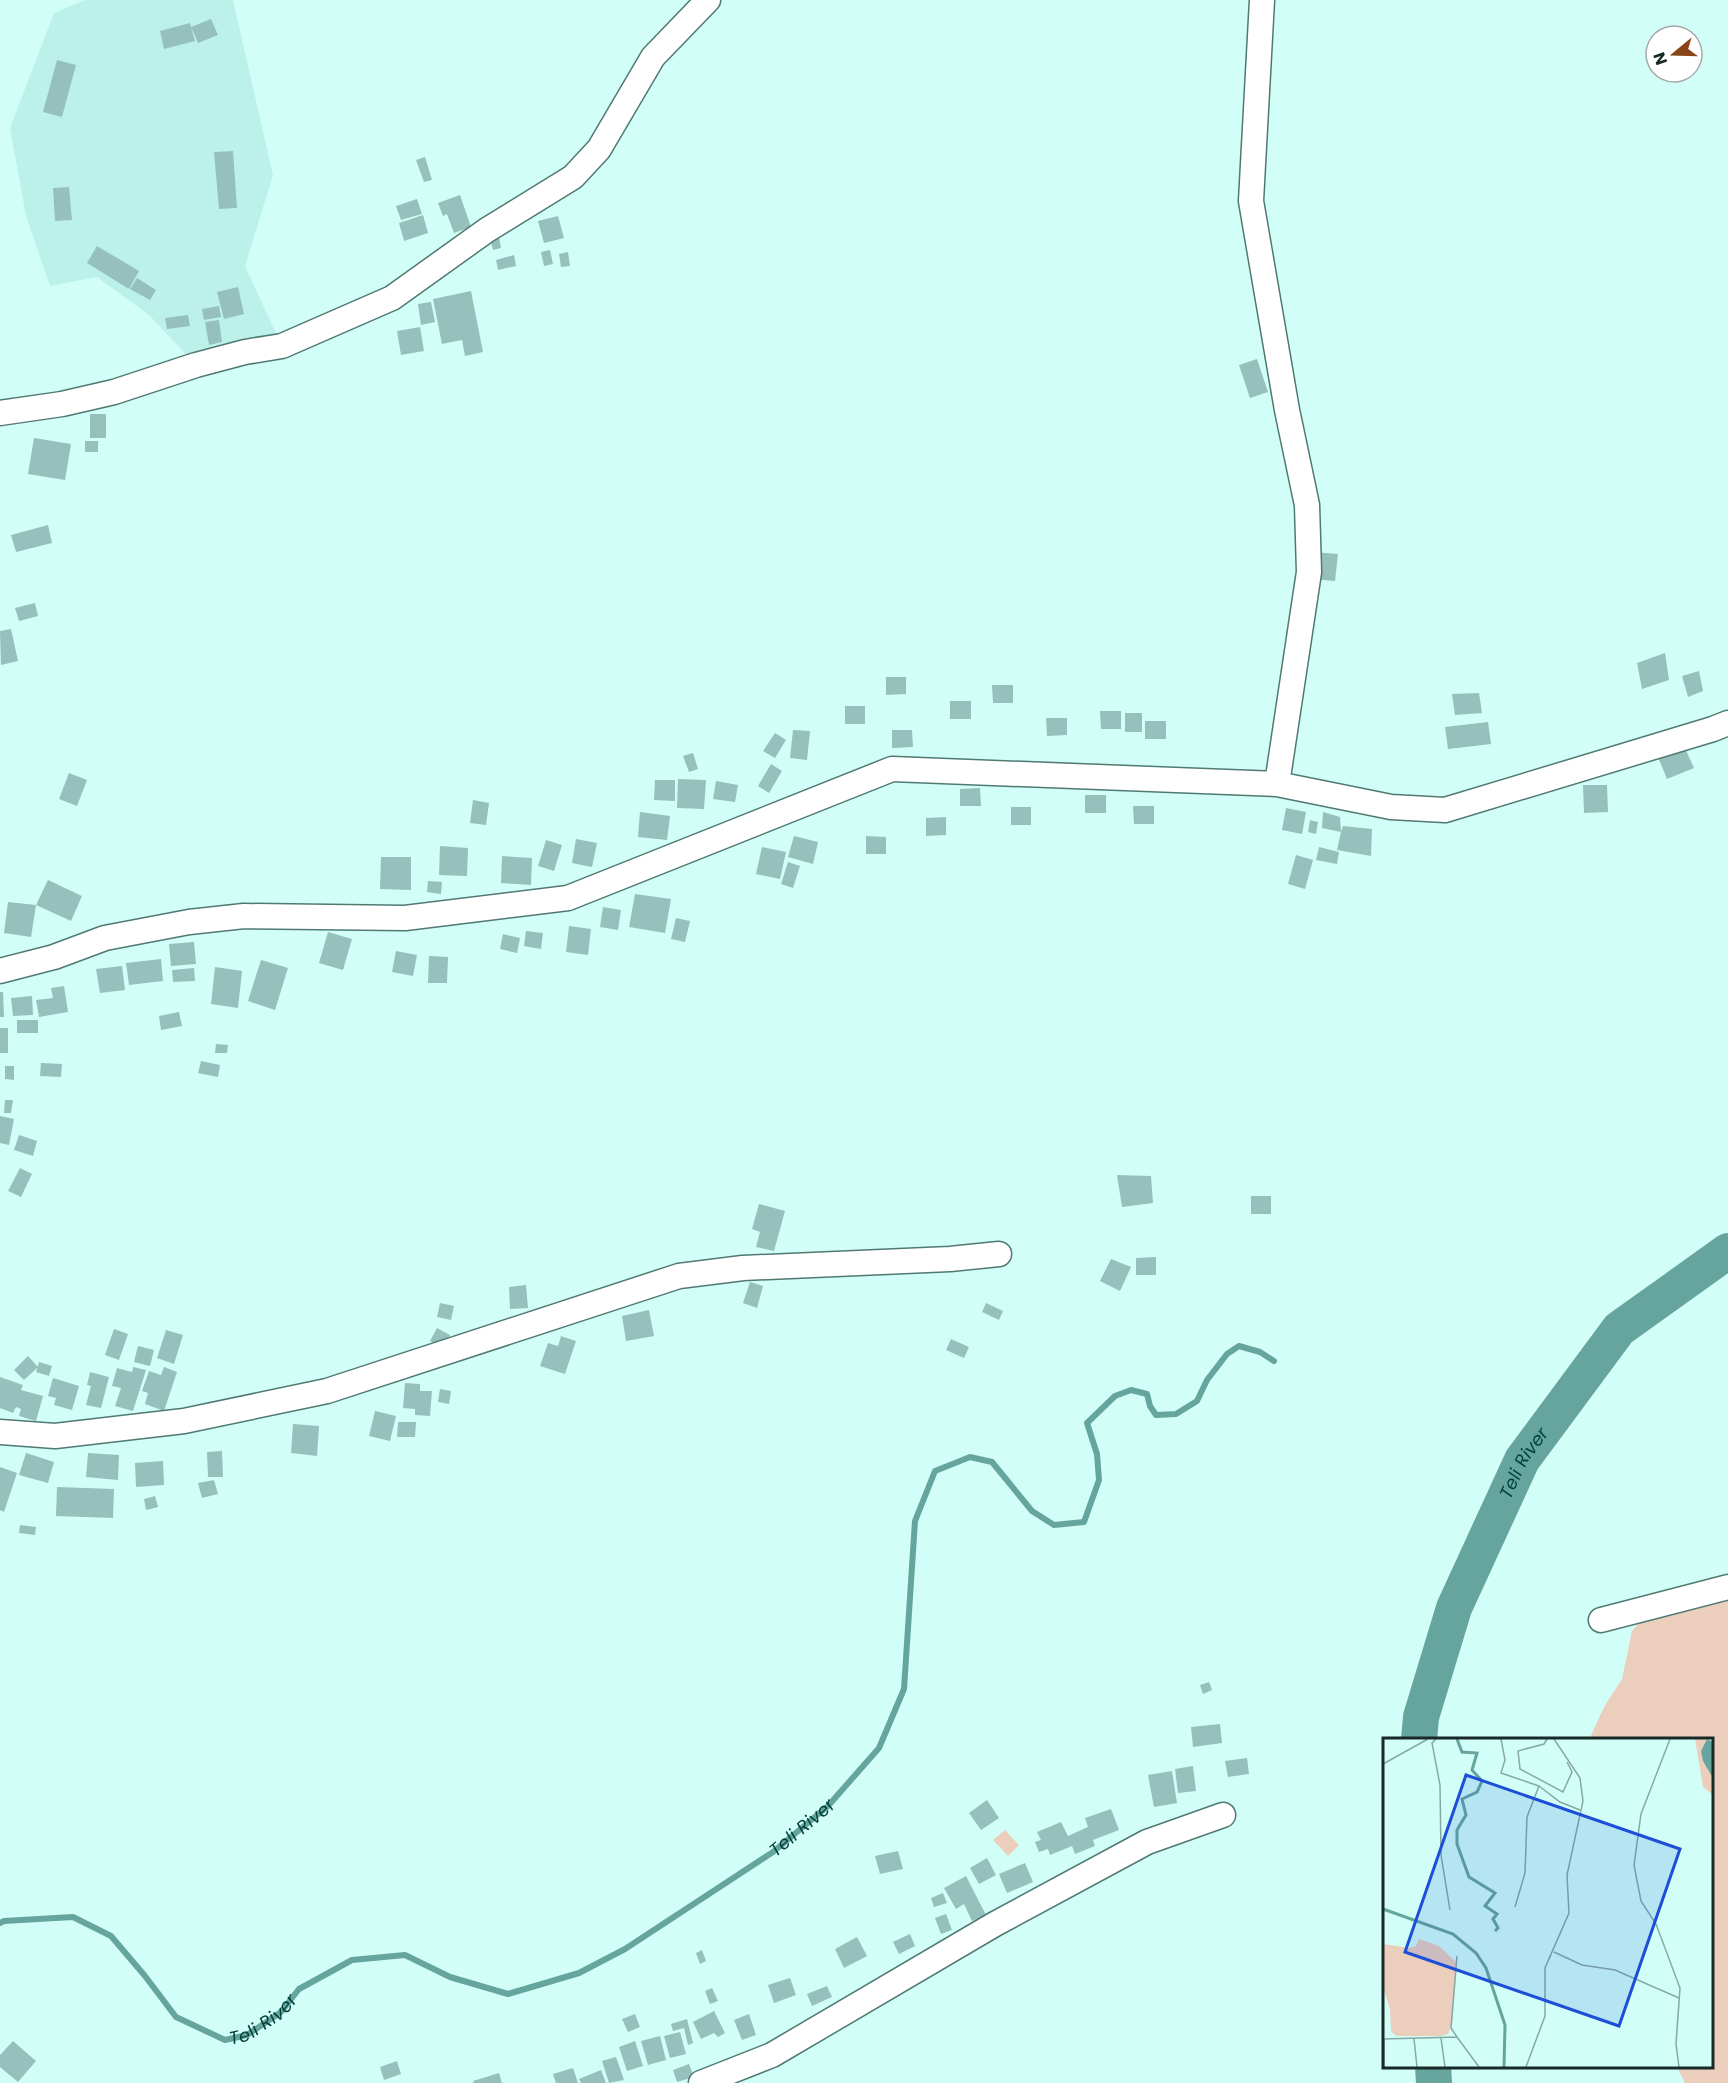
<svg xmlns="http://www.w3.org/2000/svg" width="1728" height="2083" font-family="Poppins,sans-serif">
	<rect width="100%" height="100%" fill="#d1fef7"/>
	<!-- built -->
	<path fill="#bcf1ea" d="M 85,0 L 233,0 L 273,175 L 245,266 L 282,346 L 196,365 L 149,315 L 97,277 L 50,286 L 26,216 L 10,128 L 54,13 Z"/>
	<!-- green -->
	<path fill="#eccebd" d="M 1728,1578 L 1728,2083 L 1685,2083 L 1677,2067 L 1712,2066 L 1712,1740 L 1589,1740 L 1604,1707 L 1622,1679 L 1632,1631 L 1663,1596 Z
		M 1005,1830 L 1019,1845 L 1008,1856 L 993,1840 Z"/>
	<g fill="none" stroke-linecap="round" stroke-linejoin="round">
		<!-- stream -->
		<path stroke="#66a59e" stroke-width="6" id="s1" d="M 0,1923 L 4,1921 L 73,1917 L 111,1936 L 145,1976 L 176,2017 L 225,2040 L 247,2035 L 281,2012 L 299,1989 L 352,1960 L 405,1955 L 450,1977 L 508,1994 L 579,1973 L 625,1949 L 773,1852 L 828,1806 L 879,1748 L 904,1689 L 915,1521 L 935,1471 L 970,1457 L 992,1462 L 1032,1511 L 1054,1525 L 1084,1522 L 1099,1480 L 1097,1454 L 1087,1423 L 1115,1396 L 1131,1390 L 1147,1394 L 1150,1406 L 1156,1415 L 1176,1414 L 1197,1401 L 1207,1380 L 1227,1354 L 1239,1346 L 1260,1352 L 1274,1361"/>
		<!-- river -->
		<g stroke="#66a59e" stroke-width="36">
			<path id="s2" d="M 1419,1740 L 1421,1717 L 1454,1608 L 1522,1460 L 1619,1329 L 1728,1251"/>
			<path d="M 1433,2066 L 1434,2083"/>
		</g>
	</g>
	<!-- building -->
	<path fill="#96c0bb" d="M 211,19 L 218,35 L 198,43 L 191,27 L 195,41 L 164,49 L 160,31 L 190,23 L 191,27 Z
		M 57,60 L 76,65 L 62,117 L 43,112 Z
		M 233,151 L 237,208 L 219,209 L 214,152 Z
		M 425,157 L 432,180 L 424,182 L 416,160 Z
		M 69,187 L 72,220 L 55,221 L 53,188 Z
		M 460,195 L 471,227 L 454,233 L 447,214 L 443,216 L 438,203 Z
		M 417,199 L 422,214 L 401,220 L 396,206 Z
		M 423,215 L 428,233 L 404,241 L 399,223 Z
		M 558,216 L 564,238 L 544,243 L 538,221 Z
		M 499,237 L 501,248 L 493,250 L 490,239 Z
		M 97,246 L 139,271 L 129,289 L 87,263 Z
		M 550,250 L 553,264 L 544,266 L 541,252 Z
		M 568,252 L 570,266 L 561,267 L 559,254 Z
		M 514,255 L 516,266 L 498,270 L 496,260 Z
		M 137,278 L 156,290 L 150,300 L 130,289 Z
		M 238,287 L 244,314 L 224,319 L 217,292 Z
		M 471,291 L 483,352 L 465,356 L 462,340 L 442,344 L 433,299 Z
		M 431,302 L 435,322 L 421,325 L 418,304 Z
		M 219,306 L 221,317 L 204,320 L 202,309 Z
		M 188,315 L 190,326 L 167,329 L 165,318 Z
		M 219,320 L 222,342 L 209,345 L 205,322 Z
		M 420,327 L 424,351 L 401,355 L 397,331 Z
		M 1257,359 L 1268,392 L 1250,398 L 1239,365 Z
		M 90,414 L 106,414 L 106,438 L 90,438 Z
		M 34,438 L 71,444 L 65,480 L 28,474 Z
		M 85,441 L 98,441 L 98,452 L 85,452 Z
		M 48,525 L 52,543 L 16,552 L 11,535 Z
		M 1313,552 L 1338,554 L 1335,581 L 1311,579 Z
		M 35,603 L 38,616 L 19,621 L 15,608 Z
		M 11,629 L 18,661 L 1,665 L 0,631 Z
		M 1665,653 L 1669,680 L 1642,689 L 1637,663 Z
		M 1699,671 L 1703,691 L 1688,697 L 1682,676 Z
		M 886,677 L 906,677 L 906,694 L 886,695 Z
		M 992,685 L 1013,685 L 1013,703 L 993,703 Z
		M 1479,693 L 1482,713 L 1455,715 L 1452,694 Z
		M 950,701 L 971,701 L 971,719 L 950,719 Z
		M 845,706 L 865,706 L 865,724 L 845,724 Z
		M 1100,711 L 1121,711 L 1121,729 L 1101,729 Z
		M 1125,713 L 1142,713 L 1142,732 L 1125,732 Z
		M 1046,718 L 1067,718 L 1067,735 L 1047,736 Z
		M 1145,721 L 1166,721 L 1166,739 L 1145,739 Z
		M 1488,722 L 1491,744 L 1448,749 L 1445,727 Z
		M 793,730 L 810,731 L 807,760 L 790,758 Z
		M 892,730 L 912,730 L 913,747 L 892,748 Z
		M 775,733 L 786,740 L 775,758 L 763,751 Z
		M 1684,746 L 1694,768 L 1667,779 L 1658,757 Z
		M 693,753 L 698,769 L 689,772 L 683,756 Z
		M 771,764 L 782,771 L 769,793 L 758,786 Z
		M 69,773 L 87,780 L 77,806 L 59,799 Z
		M 678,779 L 706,780 L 704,809 L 677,808 Z
		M 655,780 L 675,780 L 675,801 L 654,800 Z
		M 716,781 L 738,785 L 735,802 L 713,799 Z
		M 1583,785 L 1607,785 L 1608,812 L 1584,813 Z
		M 980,788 L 981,806 L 960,806 L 960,789 Z
		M 1085,795 L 1106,795 L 1106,813 L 1085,813 Z
		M 473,800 L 489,803 L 486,825 L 470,823 Z
		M 1133,806 L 1154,806 L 1154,824 L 1134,824 Z
		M 1011,807 L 1031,807 L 1031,825 L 1011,825 Z
		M 1286,808 L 1306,812 L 1302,834 L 1282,830 Z
		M 640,812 L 670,816 L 667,840 L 638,837 Z
		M 1323,812 L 1340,817 L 1341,832 L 1343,826 L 1372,829 L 1371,856 L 1337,850 L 1341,832 L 1322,828 Z
		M 946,817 L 946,835 L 926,836 L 926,818 Z
		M 1310,820 L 1318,822 L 1316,834 L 1308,832 Z
		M 794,836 L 818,842 L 813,864 L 788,857 Z
		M 866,836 L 886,837 L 886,854 L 866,854 Z
		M 576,839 L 597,843 L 592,867 L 572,863 Z
		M 546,840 L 562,845 L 554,871 L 538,866 Z
		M 440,846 L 468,848 L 467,876 L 439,875 Z
		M 762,847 L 786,852 L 780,879 L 756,874 Z
		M 1319,847 L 1339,852 L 1337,864 L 1316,860 Z
		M 1296,855 L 1313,860 L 1305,889 L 1288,884 Z
		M 502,856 L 532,858 L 531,885 L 501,883 Z
		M 381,857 L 411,857 L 411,890 L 380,889 Z
		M 788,862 L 800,866 L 793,888 L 781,884 Z
		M 48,880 L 82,896 L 71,921 L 36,905 Z
		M 428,881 L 442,882 L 441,894 L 427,892 Z
		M 635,894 L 671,899 L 665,933 L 629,927 Z
		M 8,902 L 36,905 L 31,937 L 4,933 Z
		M 603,907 L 621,910 L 618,930 L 600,927 Z
		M 676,918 L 690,921 L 685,942 L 671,939 Z
		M 569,926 L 591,929 L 588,955 L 566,952 Z
		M 526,931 L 543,933 L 541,949 L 524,946 Z
		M 328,932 L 352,939 L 343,970 L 319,963 Z
		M 503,934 L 520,938 L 517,953 L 500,949 Z
		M 194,942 L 196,964 L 171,966 L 169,944 Z
		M 396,951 L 417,955 L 413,976 L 392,972 Z
		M 429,956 L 448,957 L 447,983 L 428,983 Z
		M 161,959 L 163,981 L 129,985 L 126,963 Z
		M 261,960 L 288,968 L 275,1010 L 248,1001 Z
		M 122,966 L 125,990 L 100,993 L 96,969 Z
		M 215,967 L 242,971 L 238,1008 L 211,1004 Z
		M 194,968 L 195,981 L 173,982 L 172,970 Z
		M 64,986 L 68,1012 L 39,1017 L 36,1000 L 53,998 L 51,988 Z
		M 0,992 L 3,992 L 4,1017 L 0,1017 Z
		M 32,996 L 33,1015 L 13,1016 L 11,998 Z
		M 179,1012 L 182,1026 L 161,1030 L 159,1016 Z
		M 17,1020 L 38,1020 L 38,1033 L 17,1033 Z
		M 0,1028 L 8,1028 L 8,1053 L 0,1053 Z
		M 216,1044 L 228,1045 L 227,1053 L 215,1053 Z
		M 201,1061 L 220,1065 L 218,1077 L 198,1073 Z
		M 41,1063 L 62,1064 L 61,1077 L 40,1076 Z
		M 5,1066 L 14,1066 L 14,1080 L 5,1079 Z
		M 5,1100 L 13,1100 L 11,1113 L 4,1113 Z
		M 0,1116 L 14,1119 L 9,1145 L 0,1143 Z
		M 19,1135 L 37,1141 L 33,1156 L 14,1150 Z
		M 20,1168 L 32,1174 L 21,1197 L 8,1191 Z
		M 1117,1175 L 1151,1176 L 1153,1203 L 1122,1207 Z
		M 1251,1196 L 1271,1196 L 1271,1214 L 1251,1214 Z
		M 759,1204 L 785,1211 L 774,1251 L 756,1247 L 760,1232 L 752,1229 Z
		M 1156,1257 L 1156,1275 L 1136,1275 L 1136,1258 Z
		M 1111,1259 L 1131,1267 L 1120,1291 L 1100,1281 Z
		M 750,1282 L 763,1286 L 757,1308 L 743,1303 Z
		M 526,1285 L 528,1308 L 510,1309 L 509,1287 Z
		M 440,1303 L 454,1306 L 451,1320 L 437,1317 Z
		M 986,1303 L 1003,1311 L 999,1320 L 982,1312 Z
		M 649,1310 L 654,1336 L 626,1341 L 622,1316 Z
		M 437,1328 L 450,1335 L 443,1348 L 430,1341 Z
		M 114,1329 L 128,1334 L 119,1360 L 105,1355 Z
		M 166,1330 L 183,1335 L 174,1364 L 157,1358 Z
		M 561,1336 L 576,1341 L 565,1374 L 540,1366 L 548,1343 L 558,1346 Z
		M 951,1339 L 969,1347 L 964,1358 L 946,1350 Z
		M 138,1346 L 154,1350 L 150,1366 L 134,1362 Z
		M 28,1356 L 38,1367 L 24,1380 L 14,1370 Z
		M 39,1362 L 52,1366 L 49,1376 L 36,1372 Z
		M 133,1367 L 146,1370 L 133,1411 L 115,1406 L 121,1388 L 112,1386 L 117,1368 L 132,1372 Z
		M 164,1367 L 177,1372 L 164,1411 L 145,1404 L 148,1393 L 142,1391 L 149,1371 L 161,1375 Z
		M 90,1372 L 109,1377 L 101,1408 L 86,1405 L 91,1386 L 87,1385 Z
		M 0,1377 L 23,1385 L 21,1390 L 43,1396 L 36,1421 L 19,1416 L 21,1409 L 16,1407 L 13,1413 L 0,1408 Z
		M 53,1378 L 79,1386 L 72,1410 L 54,1405 L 56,1398 L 48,1396 Z
		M 405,1383 L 420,1384 L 420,1391 L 432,1391 L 430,1416 L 415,1415 L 415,1409 L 403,1408 Z
		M 440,1389 L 451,1391 L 449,1404 L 438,1402 Z
		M 375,1411 L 396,1416 L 390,1441 L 369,1436 Z
		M 398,1422 L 416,1422 L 415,1437 L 397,1437 Z
		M 293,1424 L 319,1426 L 317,1456 L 291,1453 Z
		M 222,1451 L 223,1477 L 208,1477 L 207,1452 Z
		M 26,1453 L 54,1462 L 48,1483 L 19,1475 Z
		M 88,1453 L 119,1455 L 118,1480 L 86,1477 Z
		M 163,1461 L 164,1485 L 136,1487 L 135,1463 Z
		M 0,1467 L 17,1473 L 4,1512 L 0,1510 Z
		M 214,1480 L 218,1494 L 202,1498 L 198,1483 Z
		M 57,1487 L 114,1489 L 113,1518 L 56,1516 Z
		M 155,1496 L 158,1507 L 146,1510 L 144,1499 Z
		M 20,1525 L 36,1527 L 35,1535 L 19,1533 Z
		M 1209,1682 L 1212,1690 L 1203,1694 L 1200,1685 Z
		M 1220,1724 L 1222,1743 L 1193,1747 L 1191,1727 Z
		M 1247,1758 L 1249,1774 L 1228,1777 L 1225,1761 Z
		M 1193,1766 L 1196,1791 L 1178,1793 L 1175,1769 Z
		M 1172,1771 L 1177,1803 L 1154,1807 L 1148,1775 Z
		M 987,1800 L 999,1818 L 981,1830 L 969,1813 Z
		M 1111,1809 L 1119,1830 L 1093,1840 L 1095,1846 L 1075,1854 L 1072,1846 L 1050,1855 L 1048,1849 L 1039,1852 L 1035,1842 L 1041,1840 L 1037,1832 L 1061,1822 L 1068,1836 L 1088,1827 L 1085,1818 Z
		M 898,1851 L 903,1869 L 880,1874 L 875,1856 Z
		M 987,1858 L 996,1875 L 979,1884 L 970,1868 Z
		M 1025,1863 L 1033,1882 L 1007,1893 L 999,1874 Z
		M 966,1876 L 986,1915 L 972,1921 L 964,1904 L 956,1909 L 944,1888 Z
		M 943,1893 L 947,1903 L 934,1907 L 931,1898 Z
		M 946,1914 L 952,1930 L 941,1934 L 935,1918 Z
		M 910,1934 L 915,1946 L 899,1954 L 893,1942 Z
		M 857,1937 L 867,1956 L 844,1968 L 835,1949 Z
		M 702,1950 L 706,1961 L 700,1964 L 696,1953 Z
		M 790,1978 L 796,1995 L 774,2003 L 768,1985 Z
		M 827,1986 L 832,1997 L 812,2006 L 807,1994 Z
		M 712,1988 L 718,2001 L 710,2004 L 705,1991 Z
		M 714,2011 L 725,2033 L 718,2037 L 714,2033 L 701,2039 L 693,2022 Z
		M 635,2014 L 640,2027 L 628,2032 L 622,2019 Z
		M 749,2014 L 756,2035 L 742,2040 L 734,2020 Z
		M 687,2019 L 693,2043 L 688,2045 L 684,2028 L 673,2031 L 671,2024 Z
		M 680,2032 L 686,2054 L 670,2058 L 664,2036 Z
		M 660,2036 L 666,2060 L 648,2065 L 641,2041 Z
		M 13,2041 L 36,2061 L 18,2082 L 0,2067 L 0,2055 Z
		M 635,2041 L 643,2066 L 627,2071 L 619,2047 Z
		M 616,2057 L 624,2080 L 609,2083 L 602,2061 Z
		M 397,2061 L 401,2074 L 384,2080 L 380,2067 Z
		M 689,2064 L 694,2077 L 677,2082 L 673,2070 Z
		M 573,2068 L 578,2083 L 556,2083 L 553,2074 Z
		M 601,2070 L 606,2083 L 581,2083 L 579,2079 Z
		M 499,2073 L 502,2083 L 474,2083 L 473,2081 Z"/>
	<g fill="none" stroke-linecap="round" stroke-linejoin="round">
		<defs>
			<path id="street" d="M 1262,0 L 1251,201 L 1287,410 L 1307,505 L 1309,572 L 1277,784
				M 0,413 L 62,404 L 114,392 L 196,365 L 245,352 L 282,346 L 392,298 L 487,230 L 573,177 L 599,149 L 653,57 L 708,0
				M 0,971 L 54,957 L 105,938 L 189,922 L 244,916 L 405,918 L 568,898 L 892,769 L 1277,784 L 1391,807 L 1445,810 L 1713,729 L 1728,723
				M 0,1432 L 55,1436 L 184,1421 L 327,1391 L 679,1276 L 743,1268 L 950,1259 L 999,1254
				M 1601,1620 L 1728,1587
				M 701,2083 L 772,2055 L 995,1924 L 1147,1842 L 1223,1815"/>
		</defs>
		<!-- street casing -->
		<use href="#street" stroke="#507974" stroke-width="27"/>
		<!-- street -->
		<use href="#street" stroke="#fff" stroke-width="24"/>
	</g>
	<g text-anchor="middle" stroke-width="4.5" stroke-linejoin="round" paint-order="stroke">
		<!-- water labels -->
		<g font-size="18" font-style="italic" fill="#003f3a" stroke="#fff">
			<text dy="6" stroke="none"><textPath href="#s2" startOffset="298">Teli River</textPath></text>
			<text dy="6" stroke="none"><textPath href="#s1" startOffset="932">Teli River</textPath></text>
			<text dy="6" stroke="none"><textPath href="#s1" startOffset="318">Teli River</textPath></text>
		</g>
	</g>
	<!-- overview -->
	<g transform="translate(1383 1738)">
		<rect width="330" height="330" fill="#d1fef7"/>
		<path d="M 312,1 L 324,1 L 318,13 L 330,40 L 330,57 L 320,49 ZM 36,201 L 56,208 L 74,225 L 69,286 L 65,296 L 57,298 L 13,298 L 8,293 L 7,271 L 0,249 L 0,206 L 26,210 L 33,208 Z" fill="#eccebd"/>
		<path d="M 324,1 L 330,4 L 330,40 L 320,23 L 318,13 Z" fill="#66a59e"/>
		<path fill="none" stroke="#66a59e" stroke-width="3" d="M 74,1 L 79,14 L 94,15 L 89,32 L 99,43 L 94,54 L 79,61 L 83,77 L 74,92 L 74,106 L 86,139 L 112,155 L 102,168 L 114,176 L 110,181 L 115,190 L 112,193M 0,171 L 70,196 L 93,215 L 103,230 L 122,287 L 121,329"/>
		<path fill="none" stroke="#87a9a4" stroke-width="1.5" d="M 53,1 L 49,5 L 57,47 L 58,117 L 67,172M 118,1 L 122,22 L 118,35 L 156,48 L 144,79 L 142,135 L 132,169M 164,1 L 161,6 L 135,13 L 137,31 L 180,54 L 189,34 L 184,24M 287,1 L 258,76 L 251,127 L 258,163 L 273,186 L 297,250 L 293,306 L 296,329M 0,26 L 45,1M 156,48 L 177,64 L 197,72M 171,214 L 199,227 L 232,232 L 296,260M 74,299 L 96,329M 58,300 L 62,329M 0,301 L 74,299 L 68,290 L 74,218M 1,301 L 1,329M 31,301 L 34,329M 143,329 L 162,278 L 162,230 L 186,175 L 184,137 L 200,63 L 197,40 L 171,1"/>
		<path fill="#1d4ed8" fill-opacity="0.15" stroke="#1d4ed8" stroke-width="3" d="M 83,37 L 297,111 L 236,288 L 22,214 Z"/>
		<rect width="330" height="330" fill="none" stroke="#182927" stroke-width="3"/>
	</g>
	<!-- north arrow -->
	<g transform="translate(1674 54) rotate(251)"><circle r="28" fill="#ffffff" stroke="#a3a9a9" stroke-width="1.5"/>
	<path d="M0-4.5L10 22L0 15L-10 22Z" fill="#884417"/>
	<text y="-9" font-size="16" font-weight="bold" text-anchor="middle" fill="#182927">N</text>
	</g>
</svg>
